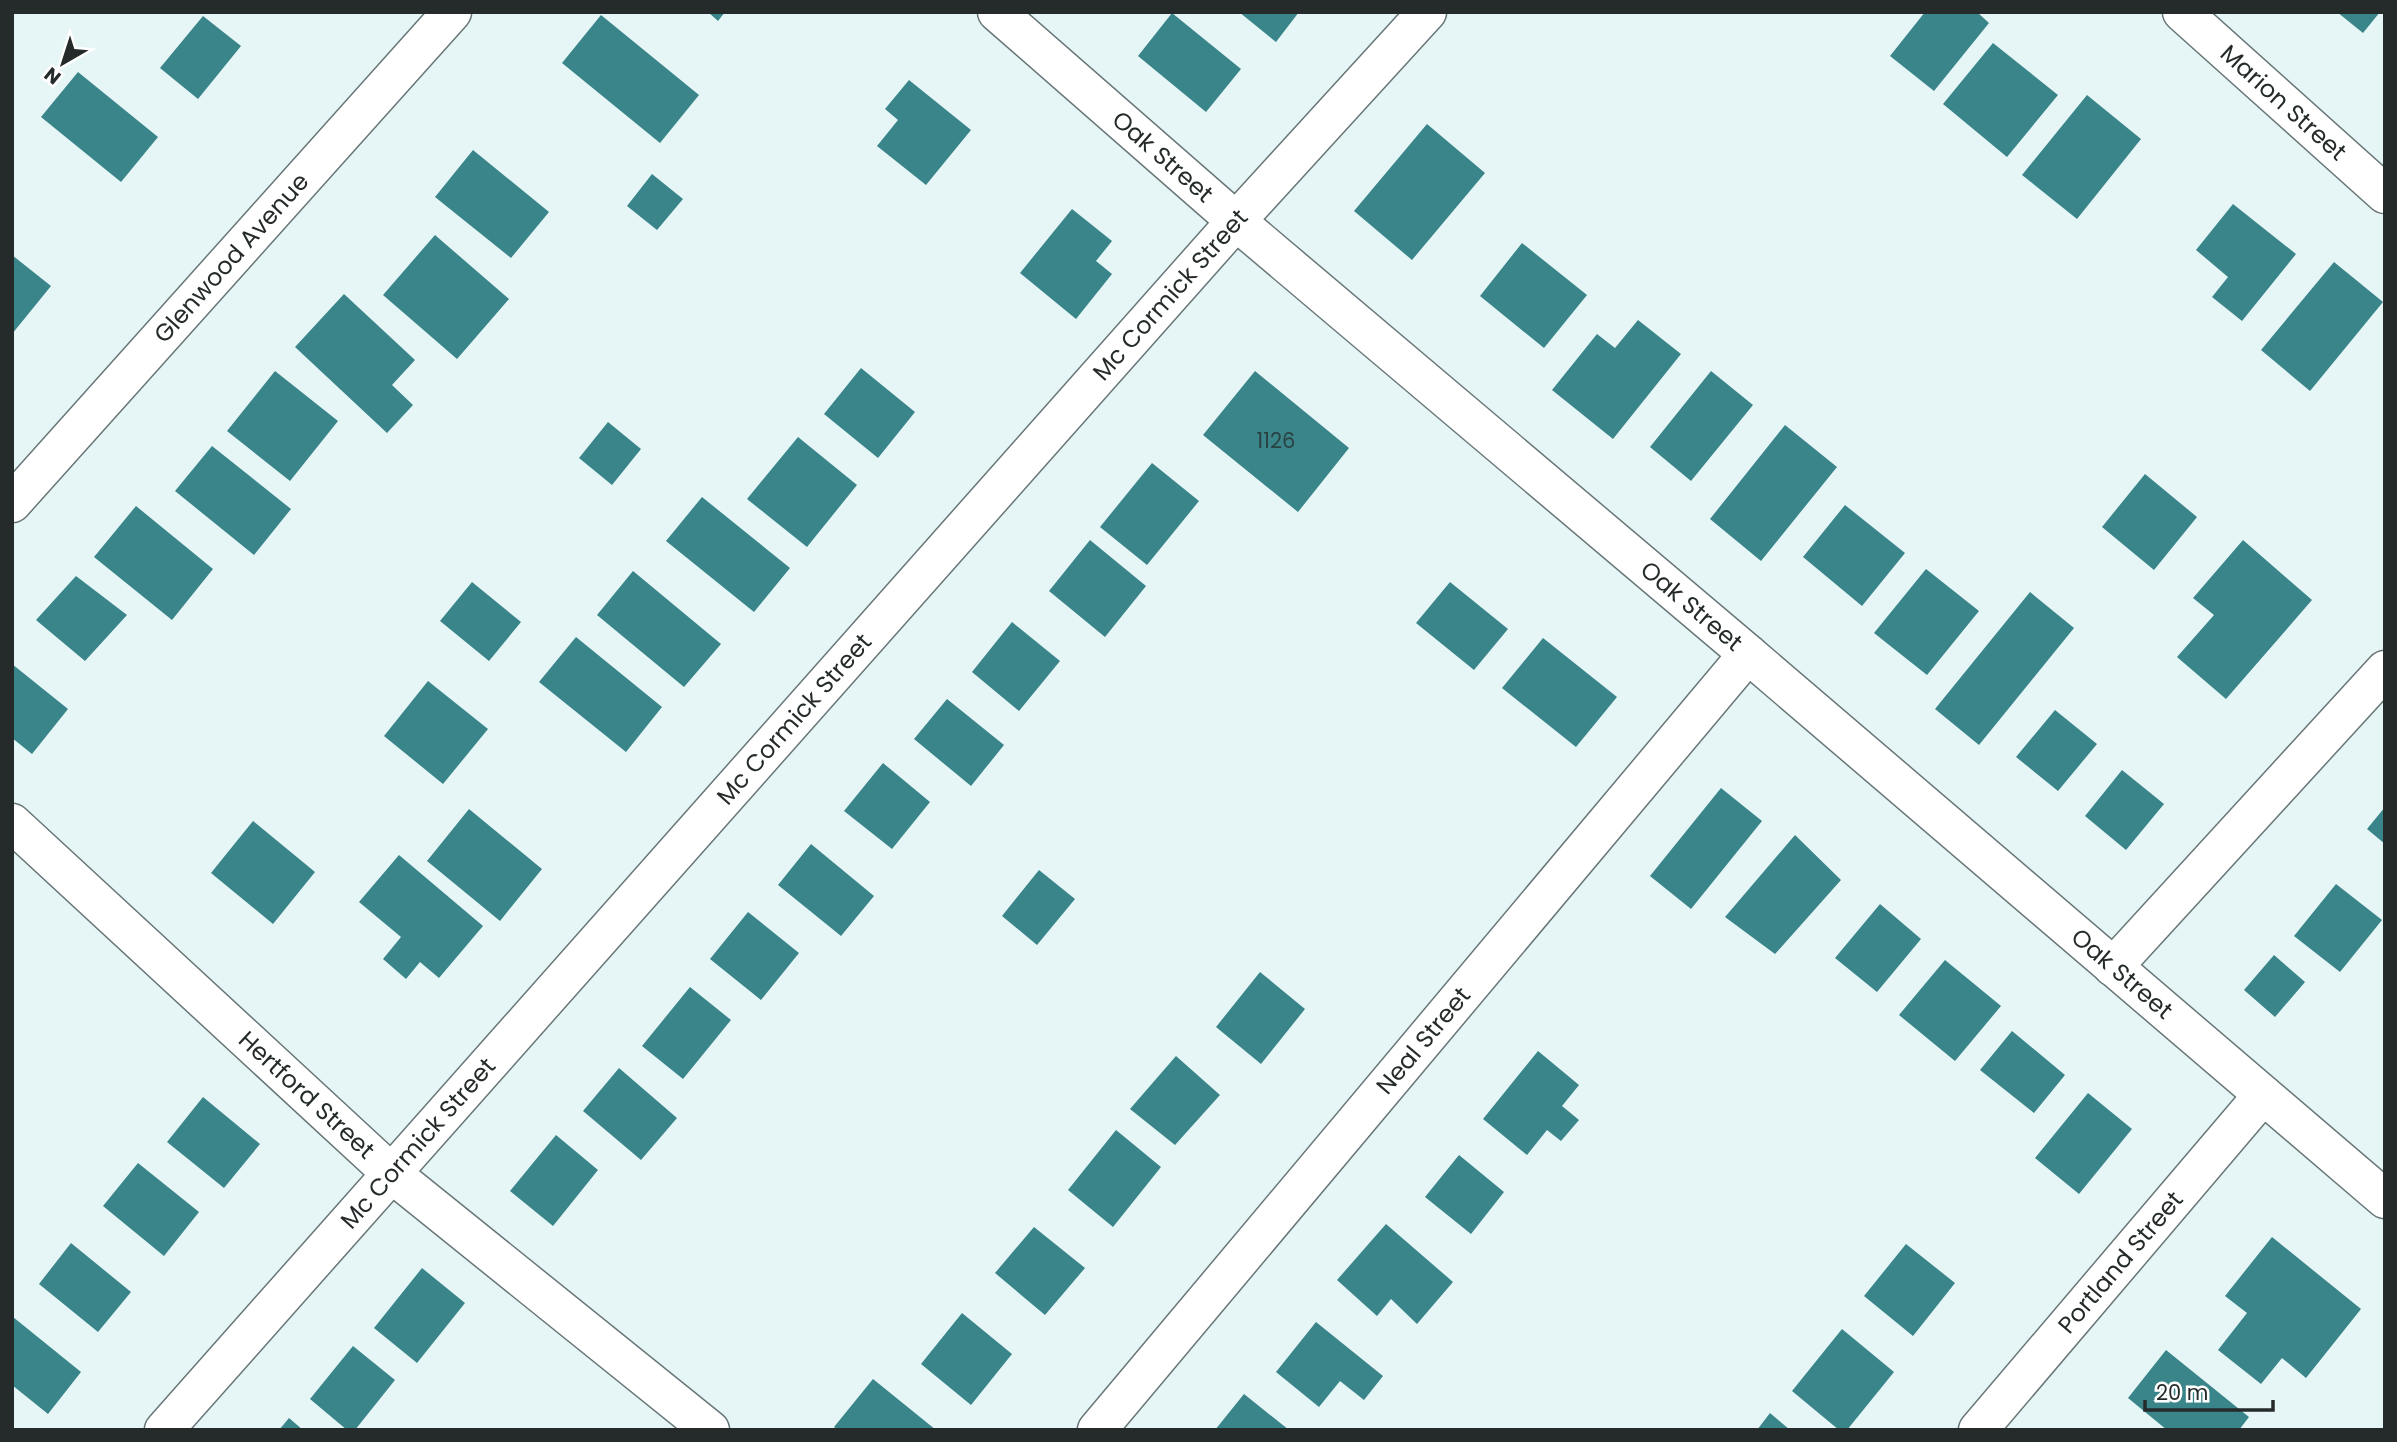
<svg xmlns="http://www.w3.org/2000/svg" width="2397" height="1442" font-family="Poppins,sans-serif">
	<rect width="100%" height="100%" fill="#e6f6f7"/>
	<!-- building -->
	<path fill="#3a858a" d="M 708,12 L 725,12 L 718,21 Z
		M 1239,12 L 1299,12 L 1276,42 Z
		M 1925,12 L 1977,12 L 1989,23 L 1934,91 L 1890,56 Z
		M 2337,12 L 2380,12 L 2363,33 Z
		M 1172,13 L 1241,69 L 1206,112 L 1138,56 Z
		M 601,15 L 699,95 L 660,143 L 562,63 Z
		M 203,16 L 241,46 L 198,99 L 160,68 Z
		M 1993,43 L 2058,95 L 2007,157 L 1943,104 Z
		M 78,72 L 158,137 L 121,182 L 41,117 Z
		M 909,80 L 971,130 L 926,185 L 877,146 L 898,120 L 885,109 Z
		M 2087,95 L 2141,139 L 2077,219 L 2022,175 Z
		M 1427,124 L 1485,173 L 1412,260 L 1354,211 Z
		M 473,150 L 549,212 L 511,258 L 435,197 Z
		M 652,174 L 683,199 L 657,230 L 627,206 Z
		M 2233,204 L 2296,254 L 2242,321 L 2212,297 L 2228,277 L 2196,250 Z
		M 1072,209 L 1112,241 L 1096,261 L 1112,274 L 1076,319 L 1020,273 Z
		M 435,235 L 509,299 L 457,359 L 383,295 Z
		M 1522,243 L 1587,295 L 1544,348 L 1480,296 Z
		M 12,255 L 51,286 L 12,334 Z
		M 2334,262 L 2383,302 L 2310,391 L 2261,350 Z
		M 344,294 L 415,360 L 392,385 L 413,405 L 387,433 L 295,347 Z
		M 1638,320 L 1681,354 L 1613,439 L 1552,390 L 1597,334 L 1615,348 Z
		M 861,368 L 915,412 L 878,458 L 824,414 Z
		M 275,371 L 338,421 L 290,481 L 227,431 Z
		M 1255,371 L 1349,448 L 1298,512 L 1203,435 Z
		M 1711,371 L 1753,405 L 1691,481 L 1650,447 Z
		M 608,422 L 641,449 L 612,485 L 579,458 Z
		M 1785,425 L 1837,467 L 1761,561 L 1710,519 Z
		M 798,437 L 857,485 L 807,547 L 747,499 Z
		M 212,446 L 291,509 L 254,555 L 175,491 Z
		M 1152,463 L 1199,501 L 1147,565 L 1100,527 Z
		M 2145,474 L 2197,517 L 2154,570 L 2102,527 Z
		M 702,497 L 790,568 L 754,612 L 666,541 Z
		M 1845,505 L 1905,553 L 1862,606 L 1803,557 Z
		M 136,506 L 213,569 L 172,620 L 94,557 Z
		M 1090,540 L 1146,586 L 1105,637 L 1049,591 Z
		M 2243,540 L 2312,600 L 2226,699 L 2177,657 L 2214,615 L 2193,598 Z
		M 1926,569 L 1979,611 L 1927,675 L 1874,633 Z
		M 633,571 L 721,644 L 684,687 L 597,615 Z
		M 76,576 L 127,615 L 85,661 L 36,620 Z
		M 472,582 L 521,622 L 489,661 L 440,621 Z
		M 1450,582 L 1508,629 L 1474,670 L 1416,623 Z
		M 2030,592 L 2074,628 L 1979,745 L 1935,709 Z
		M 1012,622 L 1060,661 L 1019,711 L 972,672 Z
		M 576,637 L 662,707 L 626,752 L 539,682 Z
		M 1543,638 L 1617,697 L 1576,747 L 1502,688 Z
		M 12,664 L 68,709 L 32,754 L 12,738 Z
		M 428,681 L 488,729 L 443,784 L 384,736 Z
		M 947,699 L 1004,745 L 971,786 L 914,739 Z
		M 2055,710 L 2097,744 L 2058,791 L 2016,757 Z
		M 883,763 L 930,802 L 892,849 L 844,811 Z
		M 2122,770 L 2164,804 L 2126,850 L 2085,816 Z
		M 1721,788 L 1762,821 L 1691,909 L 1650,876 Z
		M 2385,807 L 2385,844 L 2367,829 Z
		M 469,809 L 542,869 L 500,921 L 427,861 Z
		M 253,821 L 315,872 L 273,924 L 211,873 Z
		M 1795,835 L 1841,880 L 1775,954 L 1725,917 Z
		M 811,844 L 874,896 L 841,936 L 778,885 Z
		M 399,855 L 483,926 L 439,978 L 420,962 L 406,979 L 383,959 L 401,937 L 359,902 Z
		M 1039,870 L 1075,899 L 1037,945 L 1002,916 Z
		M 2336,884 L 2382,920 L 2340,972 L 2294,936 Z
		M 1880,904 L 1921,939 L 1877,992 L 1835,958 Z
		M 748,912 L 799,953 L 761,1000 L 710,959 Z
		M 2274,955 L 2305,982 L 2275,1017 L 2244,990 Z
		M 1945,960 L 2001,1006 L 1955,1061 L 1899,1015 Z
		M 1260,972 L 1305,1009 L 1261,1064 L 1216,1027 Z
		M 690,987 L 731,1020 L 683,1079 L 642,1046 Z
		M 2012,1031 L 2065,1075 L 2034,1113 L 1980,1070 Z
		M 1538,1051 L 1579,1085 L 1562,1106 L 1579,1120 L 1561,1141 L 1547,1130 L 1527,1155 L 1483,1119 Z
		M 1176,1056 L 1220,1095 L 1175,1145 L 1130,1109 Z
		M 619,1068 L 677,1118 L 641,1160 L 583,1111 Z
		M 2088,1093 L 2132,1129 L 2079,1194 L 2035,1158 Z
		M 203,1097 L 260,1144 L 224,1188 L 167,1142 Z
		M 1116,1130 L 1161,1167 L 1113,1227 L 1068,1190 Z
		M 556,1135 L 598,1170 L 553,1226 L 510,1191 Z
		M 1459,1155 L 1504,1192 L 1471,1234 L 1425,1197 Z
		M 138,1163 L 199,1212 L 164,1256 L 103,1206 Z
		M 1386,1224 L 1453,1282 L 1417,1324 L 1391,1299 L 1377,1316 L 1337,1280 Z
		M 1034,1227 L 1085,1268 L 1045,1315 L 995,1273 Z
		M 2272,1237 L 2361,1309 L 2306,1378 L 2282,1358 L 2261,1384 L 2218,1350 L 2247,1313 L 2225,1296 Z
		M 71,1243 L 131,1292 L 98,1332 L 39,1284 Z
		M 1906,1244 L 1955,1283 L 1913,1336 L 1864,1296 Z
		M 422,1268 L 465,1303 L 417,1363 L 374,1328 Z
		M 962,1313 L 1012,1354 L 971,1405 L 921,1364 Z
		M 13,1317 L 81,1372 L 48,1414 L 12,1385 Z
		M 1316,1322 L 1383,1376 L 1364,1400 L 1340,1381 L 1319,1407 L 1276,1372 Z
		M 1842,1329 L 1894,1372 L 1847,1430 L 1839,1430 L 1792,1391 Z
		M 353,1346 L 395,1380 L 355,1430 L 347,1430 L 310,1399 Z
		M 2166,1350 L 2249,1417 L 2239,1430 L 2167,1430 L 2128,1398 Z
		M 873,1379 L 936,1430 L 838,1430 L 834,1427 Z
		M 1244,1394 L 1289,1430 L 1215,1430 Z
		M 1770,1413 L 1790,1430 L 1757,1430 Z
		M 289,1418 L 303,1430 L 279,1430 Z"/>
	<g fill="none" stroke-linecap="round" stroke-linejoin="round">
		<defs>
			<g id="street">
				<path id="s1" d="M 997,12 L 1236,221 L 1748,654 L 2385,1199"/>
				<path id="s2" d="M 2182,12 L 2385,194"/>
				<path id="s3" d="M 12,503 L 452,12"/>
				<path id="s4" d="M 12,823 L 391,1173 L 710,1430"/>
				<path d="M 2113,967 L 2385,670"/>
				<path id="s5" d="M 164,1430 L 1236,221 L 1427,12"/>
				<path id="s6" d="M 1097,1430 L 1748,654"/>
				<path id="s7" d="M 1978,1430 L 2263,1095"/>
			</g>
		</defs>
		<!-- street casing -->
		<use href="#street" stroke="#687677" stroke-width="41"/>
		<!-- street -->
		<use href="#street" stroke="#fff" stroke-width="38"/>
	</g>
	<g text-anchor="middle" stroke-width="6" stroke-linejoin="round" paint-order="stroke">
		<!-- number labels -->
		<g font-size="21" fill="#2a4243">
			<text x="1276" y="448">1126</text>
		</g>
		<!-- street labels -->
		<g font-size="24" fill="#252b2b" stroke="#fff">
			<text dy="8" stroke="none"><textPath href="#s2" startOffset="136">Marion Street</textPath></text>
			<text dy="8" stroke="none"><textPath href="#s1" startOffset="220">Oak Street</textPath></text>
			<text dy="8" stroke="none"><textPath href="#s3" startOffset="329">Glenwood Avenue</textPath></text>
			<text dy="8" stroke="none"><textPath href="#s5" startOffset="1517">Mc Cormick Street</textPath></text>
			<text dy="8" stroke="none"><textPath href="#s1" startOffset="914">Oak Street</textPath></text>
			<text dy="8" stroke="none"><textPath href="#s5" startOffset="950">Mc Cormick Street</textPath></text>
			<text dy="8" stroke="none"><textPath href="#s1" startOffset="1480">Oak Street</textPath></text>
			<text dy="8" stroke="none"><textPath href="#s6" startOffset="508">Neal Street</textPath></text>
			<text dy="8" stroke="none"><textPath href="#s4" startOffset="401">Hertford Street</textPath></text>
			<text dy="8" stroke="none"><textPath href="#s5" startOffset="383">Mc Cormick Street</textPath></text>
			<text dy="8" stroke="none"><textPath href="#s7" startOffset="220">Portland Street</textPath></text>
		</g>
	</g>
	<!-- border -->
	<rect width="2397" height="1442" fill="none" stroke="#252b2b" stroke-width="28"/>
	<!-- north arrow -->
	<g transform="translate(63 63) rotate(219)" stroke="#ffffff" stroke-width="5" paint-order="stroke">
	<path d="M0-5L12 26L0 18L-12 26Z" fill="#252b2b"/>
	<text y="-10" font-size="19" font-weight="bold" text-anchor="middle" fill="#252b2b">N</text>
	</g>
	<!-- scale -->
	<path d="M2145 1400v10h128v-10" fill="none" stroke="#252b2b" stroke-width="3.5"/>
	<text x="2156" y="1400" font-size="21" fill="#252b2b" stroke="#ffffff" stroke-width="5" paint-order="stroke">20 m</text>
</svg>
